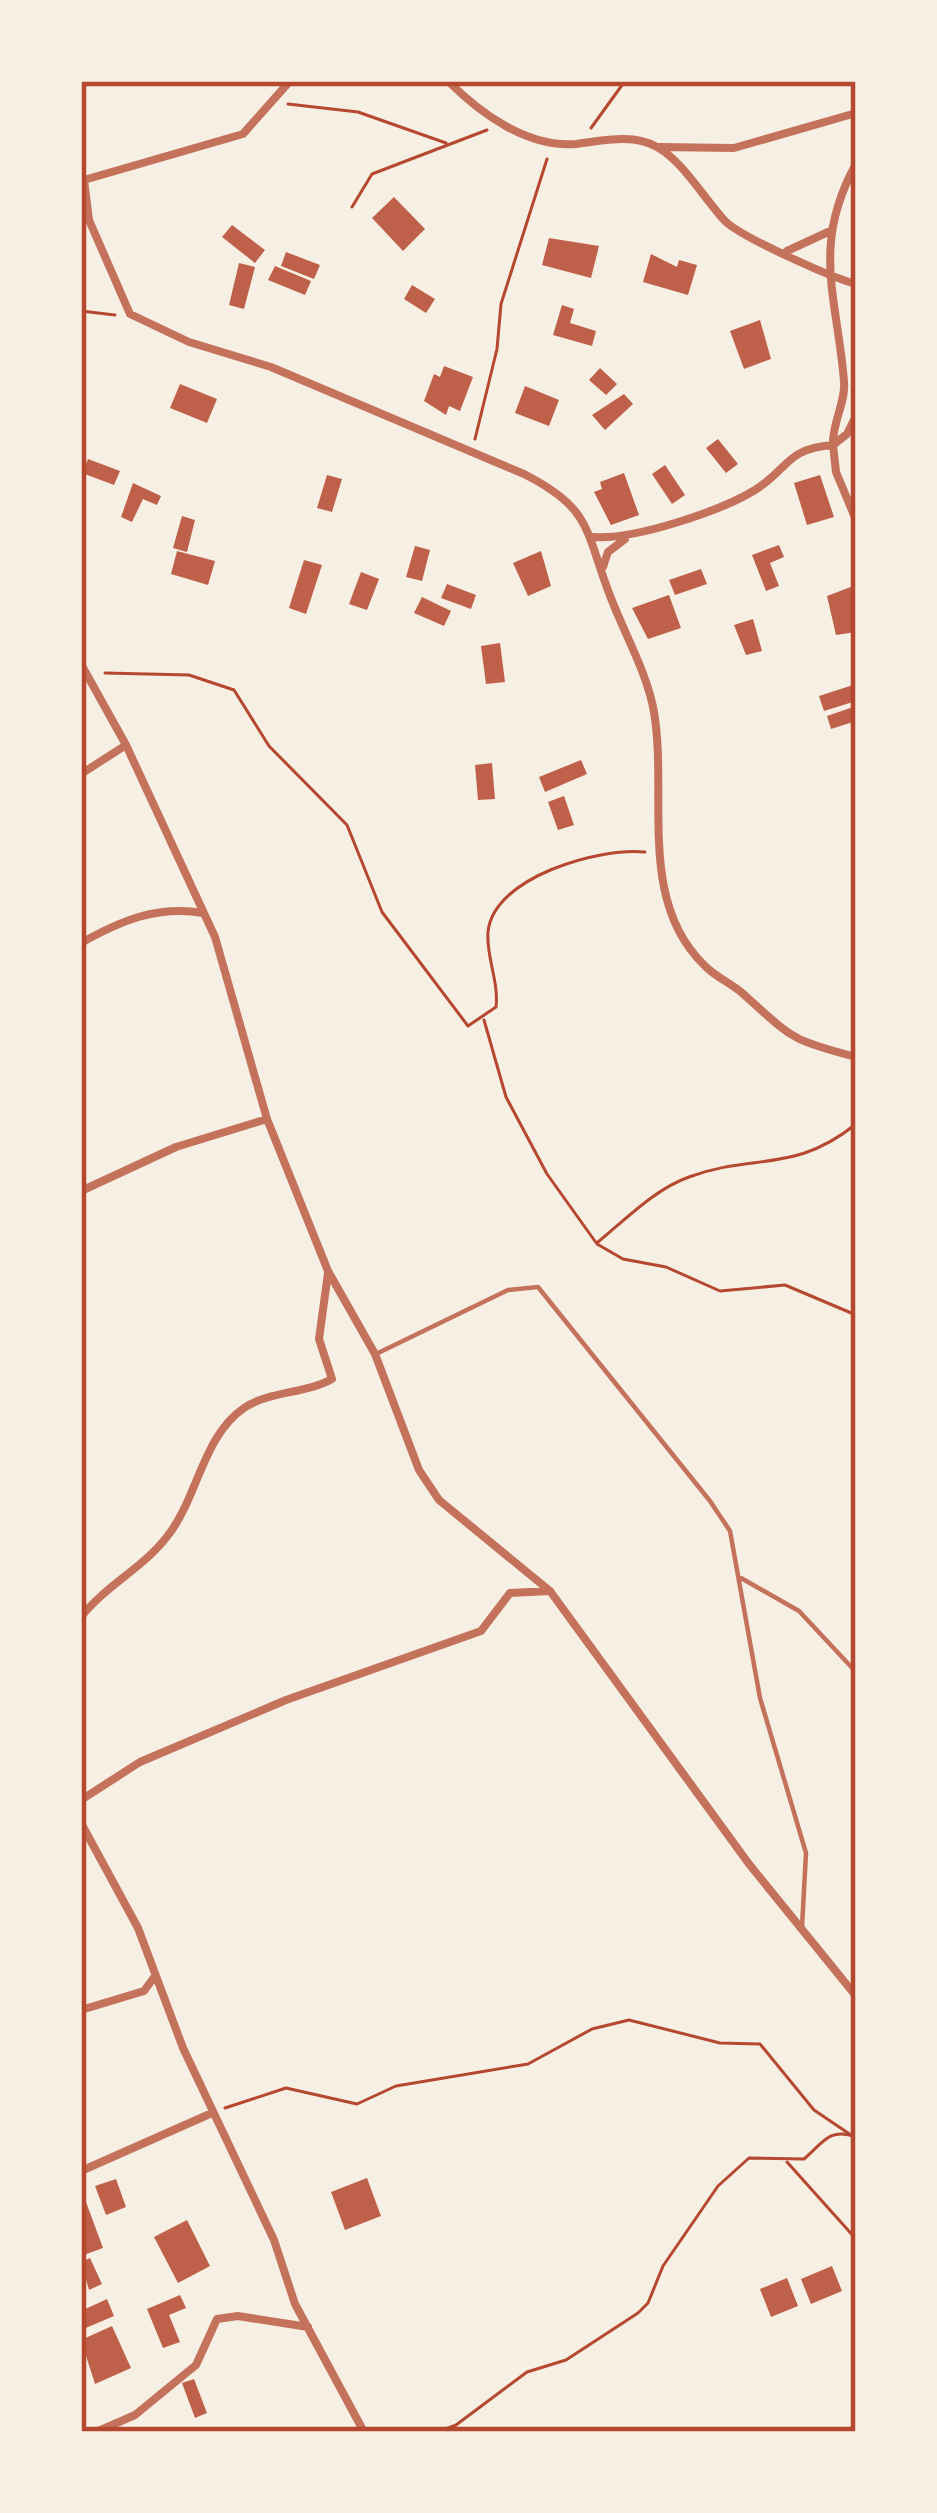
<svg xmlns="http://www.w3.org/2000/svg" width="937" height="2513" font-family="Overpass,sans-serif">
	<rect width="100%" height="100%" fill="#f6efe4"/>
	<!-- building -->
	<path fill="#bf614a" d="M 394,197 L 425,229 L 403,251 L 372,218 Z
		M 232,225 L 265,250 L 255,263 L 222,237 Z
		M 549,238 L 599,246 L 591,278 L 542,265 Z
		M 286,252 L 320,265 L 314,279 L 281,266 Z
		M 651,254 L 677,267 L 679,260 L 697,265 L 688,295 L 643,282 Z
		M 239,263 L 255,267 L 244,309 L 229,305 Z
		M 275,266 L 311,281 L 305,295 L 268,280 Z
		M 412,285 L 435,299 L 426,313 L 404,299 Z
		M 562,305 L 574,309 L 570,323 L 596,331 L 592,346 L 553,335 Z
		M 760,320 L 771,359 L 744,369 L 730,331 Z
		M 444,366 L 473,377 L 460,411 L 449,406 L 446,415 L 424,401 L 434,374 L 440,377 Z
		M 600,368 L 617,384 L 606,395 L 589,380 Z
		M 180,384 L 217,399 L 207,423 L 170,408 Z
		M 525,386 L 559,400 L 549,426 L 515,413 Z
		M 624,394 L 633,404 L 605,430 L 592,415 Z
		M 718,439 L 738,464 L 726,473 L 706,448 Z
		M 88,459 L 120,471 L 114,485 L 82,473 Z
		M 665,465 L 685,495 L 672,504 L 652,474 Z
		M 624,473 L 639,515 L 611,525 L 594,492 L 602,489 L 600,482 Z
		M 327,475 L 342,479 L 332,512 L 317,508 Z
		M 820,475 L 834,517 L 807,525 L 794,483 Z
		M 133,483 L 161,496 L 157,505 L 143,499 L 132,522 L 121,517 Z
		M 182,516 L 195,520 L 187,552 L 173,548 Z
		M 779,545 L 784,557 L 770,563 L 779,586 L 766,591 L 752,555 Z
		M 415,546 L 430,550 L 422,581 L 406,577 Z
		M 177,551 L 215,561 L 208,585 L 171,574 Z
		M 541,551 L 551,586 L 528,596 L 513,563 Z
		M 304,560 L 322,565 L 306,614 L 289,608 Z
		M 701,569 L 707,584 L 675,595 L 669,580 Z
		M 361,572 L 379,579 L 367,610 L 349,604 Z
		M 447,584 L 476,595 L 471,609 L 441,598 Z
		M 856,585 L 856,632 L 836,635 L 827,596 Z
		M 669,595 L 681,628 L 648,639 L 632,608 Z
		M 422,597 L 451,611 L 444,626 L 414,613 Z
		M 753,619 L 762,651 L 746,655 L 734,625 Z
		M 500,643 L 505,682 L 486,684 L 481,646 Z
		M 856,684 L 856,701 L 824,711 L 819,696 Z
		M 856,706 L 856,721 L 831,729 L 827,716 Z
		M 581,760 L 587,774 L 545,792 L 539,777 Z
		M 492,763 L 495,799 L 478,800 L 475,765 Z
		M 564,796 L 574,825 L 558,830 L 548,802 Z
		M 367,2178 L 381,2216 L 345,2230 L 331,2192 Z
		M 116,2179 L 126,2207 L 106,2215 L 95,2186 Z
		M 86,2202 L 103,2248 L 81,2256 L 81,2204 Z
		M 187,2220 L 210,2266 L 178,2283 L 154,2237 Z
		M 90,2258 L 102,2284 L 89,2290 L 81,2262 Z
		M 832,2266 L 842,2291 L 811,2304 L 801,2279 Z
		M 787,2278 L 798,2306 L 771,2317 L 760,2289 Z
		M 180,2295 L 186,2308 L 169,2315 L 180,2342 L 163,2348 L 147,2309 Z
		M 107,2299 L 114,2316 L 81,2330 L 81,2311 Z
		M 112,2326 L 131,2368 L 95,2384 L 81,2340 Z
		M 194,2379 L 207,2413 L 195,2418 L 182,2383 Z"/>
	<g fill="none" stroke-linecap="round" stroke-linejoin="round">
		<!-- path -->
		<path stroke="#b5482f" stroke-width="3" d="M 288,104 L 358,112 L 446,143
			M 591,128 L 625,81
			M 352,207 L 372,174 L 487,130
			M 81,311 L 115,315
			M 475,439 L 497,349 L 501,304 L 547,159
			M 105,673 L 189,675 L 234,690 L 269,746 L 347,825 L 382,912 L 468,1026 L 496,1007 C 499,981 486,957 488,932 C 493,877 600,847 645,852
			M 484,1020 L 506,1097 L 547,1174 L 597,1244 L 623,1259 L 666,1267 L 720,1291 L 785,1285 L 856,1315
			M 598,1242 C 626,1219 655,1189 689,1177 C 753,1153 794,1174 856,1124
			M 225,2108 L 286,2088 L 357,2104 L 396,2086 L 528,2064 L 592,2029 L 629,2020 L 720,2043 L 760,2044 L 814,2110 L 851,2135
			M 787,2162 L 856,2239
			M 438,2432 L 456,2425 L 527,2372 L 566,2360 L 638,2313 L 648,2303 L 663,2266 L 718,2186 L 749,2158 L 804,2159 C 823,2143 829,2127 856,2137"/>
		<!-- service -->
		<path stroke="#c5725c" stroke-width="4.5" d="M 376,1354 L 508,1290 L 538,1287 L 710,1501 L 730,1531 L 760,1698 L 806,1853 L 802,1927
			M 741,1578 L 799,1611 L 856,1672"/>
		<!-- minor -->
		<path stroke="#c5725c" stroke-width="8" d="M 290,81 L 243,134 L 84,180 L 89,220 L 130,314 L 189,342 L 271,367 L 524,474 C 591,508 585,529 609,593 C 623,631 647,672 654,712 C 668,795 637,900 704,965 C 714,976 729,982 741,992 C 793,1038 787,1039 856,1057
			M 448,81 C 480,113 527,148 576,144 C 601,141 633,133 657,147 C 683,161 705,200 725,221 C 741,237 832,278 856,284
			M 659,147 L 734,148 L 856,113
			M 787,251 L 828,232
			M 856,416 L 847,434 L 833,445 L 836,472 L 856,520
			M 594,537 C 634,540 721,511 755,490 C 790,468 785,449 833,445 C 832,422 846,403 844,381 C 837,297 811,245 856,164
			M 603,567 L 608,552 L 625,539
			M 81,664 L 126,745 L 215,937 L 267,1119 L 328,1271 L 375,1354 L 419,1470 L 439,1500 L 550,1591 L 749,1864 L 856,1996
			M 81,774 L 126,745
			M 81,943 C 120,921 157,905 203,913
			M 81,1191 L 176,1147 L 267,1119
			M 81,1617 C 106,1585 145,1567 169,1534 C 198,1496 203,1436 244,1408 C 269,1391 305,1394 332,1379 L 319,1339 L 328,1273
			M 81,1800 L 140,1762 L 286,1700 L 481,1631 L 510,1593 L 550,1591
			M 81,1823 L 138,1928 L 183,2048 L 274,2240 L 295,2304 L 364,2432
			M 81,2010 L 144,1991 L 155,1976
			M 81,2171 L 212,2113
			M 96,2432 L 135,2415 L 196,2365 L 217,2319 L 238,2316 L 308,2327"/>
	</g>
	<!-- border -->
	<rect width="937" height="2513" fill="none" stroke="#f6efe4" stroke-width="168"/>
	<rect x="84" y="84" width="769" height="2345" fill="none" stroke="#b5482f" stroke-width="4.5"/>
</svg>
